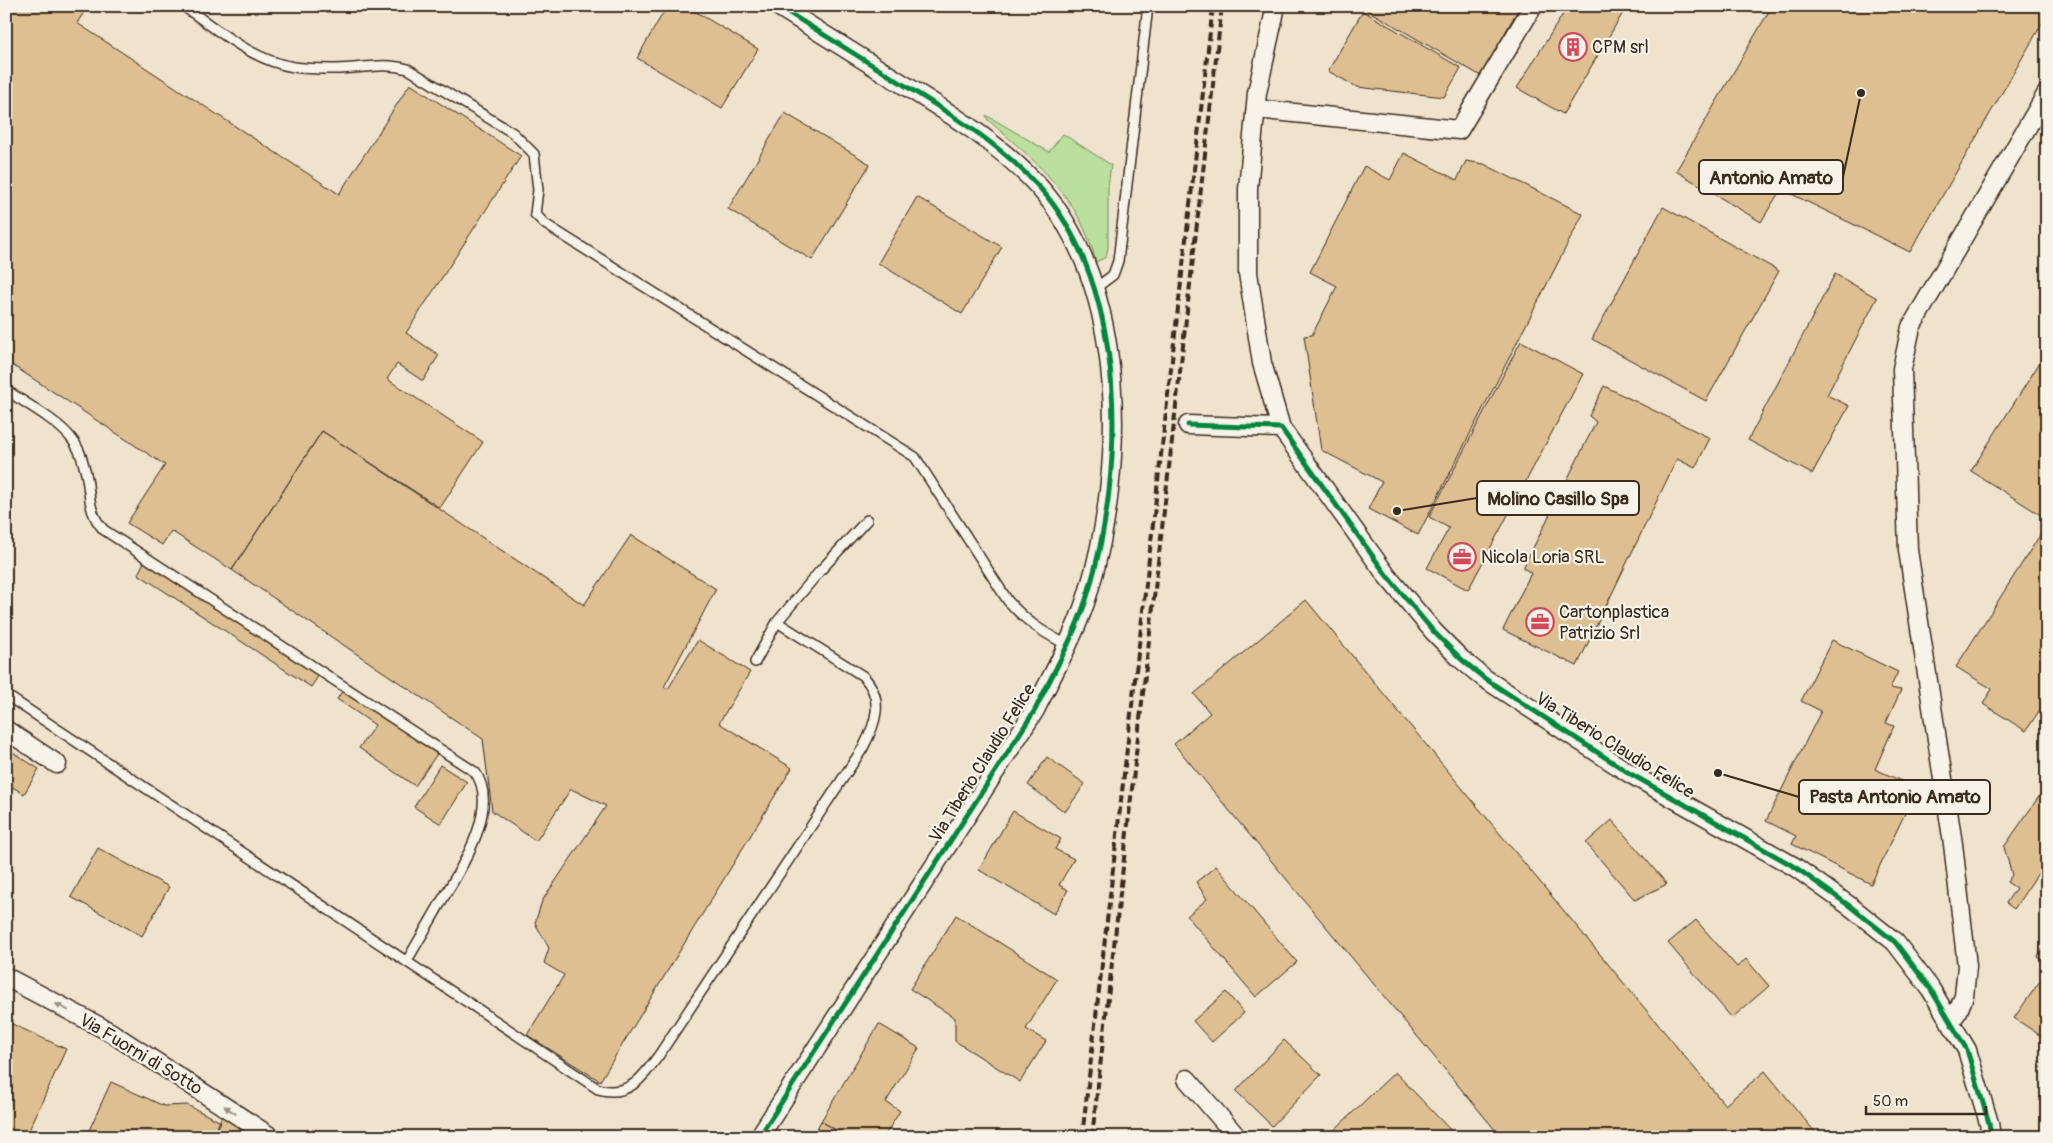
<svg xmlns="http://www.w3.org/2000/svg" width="2053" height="1143" font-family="Pangolin,sans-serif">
	<rect width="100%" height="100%" fill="#f7f3e8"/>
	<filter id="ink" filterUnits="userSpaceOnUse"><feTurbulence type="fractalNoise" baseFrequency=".02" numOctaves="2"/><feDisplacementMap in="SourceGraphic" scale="10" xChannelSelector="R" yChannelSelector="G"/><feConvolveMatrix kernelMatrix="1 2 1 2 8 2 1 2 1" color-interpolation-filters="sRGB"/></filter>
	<g filter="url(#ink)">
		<!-- built -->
		<path fill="#efe3ce" d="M 6,6 L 2047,6 L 2047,1137 L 6,1137 Z"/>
		<!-- green -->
		<path fill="#b9e19d" stroke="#7a865e" d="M 986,115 L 1049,152 L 1063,134 L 1111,165 L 1108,186 L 1108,247 L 1106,257 L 1096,262 C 1080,197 1036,162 988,120 Z"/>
		<!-- building -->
		<path fill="#ddbf91" stroke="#3b2a1e" d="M 6,6 L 88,6 L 77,23 L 339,194 L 410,84 L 521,156 L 406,333 L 439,355 L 423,381 L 397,364 L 387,379 L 483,442 L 440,508 L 322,431 L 232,570 L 171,531 L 162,545 L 127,523 L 165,465 L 6,361 Z
			M 667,6 L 686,6 L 758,49 L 722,108 L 637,58 Z
			M 1360,6 L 1520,6 L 1481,76 Z
			M 1568,6 L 1627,6 L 1563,114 L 1517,88 Z
			M 1772,6 L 2047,6 L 2047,15 L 1910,252 L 1781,189 L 1761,222 L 1676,171 Z
			M 1363,11 L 1461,68 L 1444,97 L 1357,87 L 1328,71 Z
			M 785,113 L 870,164 L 812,260 L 728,209 Z
			M 1404,153 L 1457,180 L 1466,161 L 1484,164 L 1583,214 L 1418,535 L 1368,509 L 1382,482 L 1321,450 L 1304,336 L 1312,335 L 1337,286 L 1310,272 L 1364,166 L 1390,180 Z
			M 917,197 L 1002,247 L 962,314 L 878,263 Z
			M 1663,207 L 1779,271 L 1706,401 L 1592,339 Z
			M 1835,274 L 1877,298 L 1827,395 L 1849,406 L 1812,474 L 1748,440 Z
			M 1521,341 L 1583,374 L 1468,590 L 1427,568 L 1449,528 L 1429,517 Z
			M 2047,351 L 2047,519 L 1971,471 Z
			M 1604,386 L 1710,438 L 1695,468 L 1677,459 L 1577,666 L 1503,630 L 1531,573 L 1523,568 L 1596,422 L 1589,416 Z
			M 322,431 L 584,605 L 631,535 L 716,589 L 664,687 L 668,689 L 698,640 L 750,672 L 719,723 L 792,768 L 600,1081 L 527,1035 L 564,975 L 544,963 L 549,948 L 535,923 L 542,901 L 606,806 L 571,789 L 536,841 L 492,811 L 483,739 L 232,570 Z
			M 2047,524 L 2047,699 L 2026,731 L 1983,704 L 1992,689 L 1956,667 Z
			M 146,558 L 321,672 L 311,687 L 138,574 Z
			M 1306,600 L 1725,1105 L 1765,1071 L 1819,1137 L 1501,1137 L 1174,744 L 1210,713 L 1194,694 Z
			M 1832,640 L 1898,672 L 1890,688 L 1901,690 L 1886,723 L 1894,726 L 1875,769 L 1908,784 L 1911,801 L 1871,884 L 1792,844 L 1796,836 L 1766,821 L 1821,711 L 1801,701 Z
			M 343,690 L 437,754 L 415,786 L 359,748 L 375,725 L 337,699 Z
			M 6,748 L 39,769 L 24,794 L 6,783 Z
			M 1047,757 L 1085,784 L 1065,812 L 1028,785 Z
			M 440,765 L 467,782 L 441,824 L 414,807 Z
			M 2047,785 L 2047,860 L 2014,909 L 2006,903 L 2016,888 L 2007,882 L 2012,875 L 2004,847 Z
			M 1013,811 L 1061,839 L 1055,849 L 1074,859 L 1059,885 L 1068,890 L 1054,914 L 979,870 Z
			M 1612,820 L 1667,884 L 1635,900 L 1586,843 Z
			M 98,848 L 169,887 L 142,936 L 71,897 Z
			M 1216,866 L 1297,962 L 1256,997 L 1187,916 L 1207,899 L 1196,882 Z
			M 956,915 L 1057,979 L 1026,1029 L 1046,1041 L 1020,1082 L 955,1041 L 955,1018 L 910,989 Z
			M 1696,920 L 1737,967 L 1746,959 L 1769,986 L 1732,1018 L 1668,943 Z
			M 2047,943 L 2047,964 L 2037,957 Z
			M 2047,971 L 2047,1040 L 2014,1018 Z
			M 1226,992 L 1244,1013 L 1212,1042 L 1193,1021 Z
			M 10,1023 L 66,1049 L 26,1137 L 6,1137 L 6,1031 Z
			M 879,1024 L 919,1048 L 886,1102 L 900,1111 L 884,1137 L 847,1137 L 821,1121 Z
			M 1284,1040 L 1321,1075 L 1272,1126 L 1236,1091 Z
			M 1395,1072 L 1457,1137 L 1327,1137 Z
			M 111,1082 L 164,1106 L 187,1105 L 221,1122 L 213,1137 L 86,1137 Z
			M 224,1111 L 262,1137 L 213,1137 Z
			M 821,1121 L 847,1137 L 812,1137 Z"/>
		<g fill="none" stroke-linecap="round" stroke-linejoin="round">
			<defs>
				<path id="lane" d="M 183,6 C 217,29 253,61 294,67 C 306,69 319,69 332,69 C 360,70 380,61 408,69 L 513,133 L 534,154 L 538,190 L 535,214 L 545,224 L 915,457 L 1008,601 C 1028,623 1041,631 1067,645
					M 1093,290 L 1113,275 L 1118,261 L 1148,6
					M 6,390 C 25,403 58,421 71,438 C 77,445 82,457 84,466 C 92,490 85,510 104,530 L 475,772 C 501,808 460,870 441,902 C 430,922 418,941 407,961
					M 755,662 L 777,622 L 819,572 L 867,520
					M 6,695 L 598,1089 C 629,1098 643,1077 659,1055 L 863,748 C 876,723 885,699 863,676 L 777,622"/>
				<path id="street" d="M 1276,6 L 1257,93 L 1248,189 L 1248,273 L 1262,363 L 1281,428
					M 1256,109 L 1459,130 L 1533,6
					M 1188,425 L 1281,428 L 1387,576 L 1434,632 L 1461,659 L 1484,678 L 1629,773 L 1795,867 L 1851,907 L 1895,942 L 1930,988 L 1967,1050 L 1989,1123 L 1991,1137
					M 6,730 L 57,764
					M 6,977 L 110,1032 L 271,1137
					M 1950,1022 L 1958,1011 L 1964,996 L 1967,966 L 1953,844 L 1908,550 L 1902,369 L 1911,327 L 2047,93
					M 1187,1079 L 1237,1137
					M 759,1137 L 1035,710 C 1054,671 1077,632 1089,590 C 1125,469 1129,289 1040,188 C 1000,144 951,114 901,83 C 860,57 819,32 778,6"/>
			</defs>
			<!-- lane casing -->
			<use href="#lane" stroke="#3b2a1e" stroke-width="12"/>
			<!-- street casing -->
			<use href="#street" stroke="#3b2a1e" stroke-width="21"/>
			<!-- lane -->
			<use href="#lane" stroke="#f7f3e8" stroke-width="9"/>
			<!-- street -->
			<use href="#street" stroke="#f7f3e8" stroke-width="18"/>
			<!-- rail -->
			<path stroke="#3b2a1e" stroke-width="4" stroke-dasharray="8 4" stroke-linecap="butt" d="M 1082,1137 L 1213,6
				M 1092,1137 L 1222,6"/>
			<defs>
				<path id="cycleway" d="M 1188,425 L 1281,428 L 1387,576 L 1434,632 L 1461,659 L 1484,678 L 1629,773 L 1795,867 L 1851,907 L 1895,942 L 1930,988 L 1967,1050 L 1989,1123 L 1991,1137
					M 759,1137 L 1035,710 C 1054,671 1077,632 1089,590 C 1125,469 1129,289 1040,188 C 1000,144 951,114 901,83 C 860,57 819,32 778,6"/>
			</defs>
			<!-- cycleway casing -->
			<use href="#cycleway" stroke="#f7f3e8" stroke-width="8"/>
			<!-- cycleway -->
			<use href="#cycleway" stroke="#00873e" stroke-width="5"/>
		</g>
		<!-- one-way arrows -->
		<defs><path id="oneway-solid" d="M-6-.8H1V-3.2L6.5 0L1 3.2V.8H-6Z" transform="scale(1.25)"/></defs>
		<g fill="#998e83">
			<use href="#oneway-solid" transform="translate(62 1007) rotate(-152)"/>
			<use href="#oneway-solid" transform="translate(230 1110) rotate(-146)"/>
		</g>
	</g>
	<!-- icons -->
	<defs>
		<symbol id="building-ring" viewBox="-11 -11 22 22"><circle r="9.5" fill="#f7f3e8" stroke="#d1495b" stroke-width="1.5"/><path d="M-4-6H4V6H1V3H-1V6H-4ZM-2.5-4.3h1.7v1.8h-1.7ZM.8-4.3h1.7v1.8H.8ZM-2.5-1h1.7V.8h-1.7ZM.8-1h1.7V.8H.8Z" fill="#d1495b"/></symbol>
		<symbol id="office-ring" viewBox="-11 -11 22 22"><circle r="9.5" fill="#f7f3e8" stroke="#d1495b" stroke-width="1.5"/><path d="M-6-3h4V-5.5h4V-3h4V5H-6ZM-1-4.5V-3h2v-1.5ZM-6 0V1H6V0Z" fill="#d1495b"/></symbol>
	</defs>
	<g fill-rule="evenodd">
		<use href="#building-ring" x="1557" y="31" width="32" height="32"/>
		<use href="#office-ring" x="1446" y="541" width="32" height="32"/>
		<use href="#office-ring" x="1524" y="606" width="32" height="32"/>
	</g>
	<g text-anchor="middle" stroke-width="4.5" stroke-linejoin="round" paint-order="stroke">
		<!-- poi labels -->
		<g font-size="18" fill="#3b2a1e" stroke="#f7f3e8" text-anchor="start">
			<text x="1592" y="53">CPM srl</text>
			<text x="1481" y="563">Nicola Loria SRL</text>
			<text x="1559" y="618">Cartonplastica<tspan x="1559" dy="21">Patrizio Srl</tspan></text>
		</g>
		<!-- street labels -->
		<g font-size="18" fill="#3b2a1e" stroke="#f7f3e8">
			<text transform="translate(1615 745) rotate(32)" y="6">Via Tiberio Claudio Felice</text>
			<text transform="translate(982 763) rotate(-58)" y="6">Via Tiberio Claudio Felice</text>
			<text transform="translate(141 1054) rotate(31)" y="6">Via Fuorni di Sotto</text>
		</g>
	</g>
	<!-- callouts -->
	<path fill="none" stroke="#3b2a1e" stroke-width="2" d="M1861 93L1843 177M1397 511L1477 498M1718 773L1799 797"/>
	<g fill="#3b2a1e" stroke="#f7f3e8" stroke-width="2">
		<circle cx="1861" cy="93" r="5"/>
		<circle cx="1397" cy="511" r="5"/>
		<circle cx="1718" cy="773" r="5"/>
	</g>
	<g fill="#f7f3e8" stroke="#3b2a1e" stroke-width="2">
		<rect x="1699" y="160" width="144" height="34" rx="5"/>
		<rect x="1477" y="481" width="162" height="34" rx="5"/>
		<rect x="1799" y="780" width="191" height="34" rx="5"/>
	</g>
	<g font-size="19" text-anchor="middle" font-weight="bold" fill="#3b2a1e">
		<text x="1771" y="184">Antonio Amato</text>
		<text x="1558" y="505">Molino Casillo Spa</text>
		<text x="1895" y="803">Pasta Antonio Amato</text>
	</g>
	<!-- margin -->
	<rect width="2053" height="1143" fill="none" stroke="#f7f3e8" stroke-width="25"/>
	<rect x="12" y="12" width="2028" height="1118" fill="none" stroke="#3b2a1e" stroke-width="2" filter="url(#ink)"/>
	<!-- scale -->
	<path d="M1866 1106v8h120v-8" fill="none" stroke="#3b2a1e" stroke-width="2.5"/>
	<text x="1873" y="1106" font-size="15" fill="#3b2a1e" stroke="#f7f3e8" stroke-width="4" paint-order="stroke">50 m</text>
</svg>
